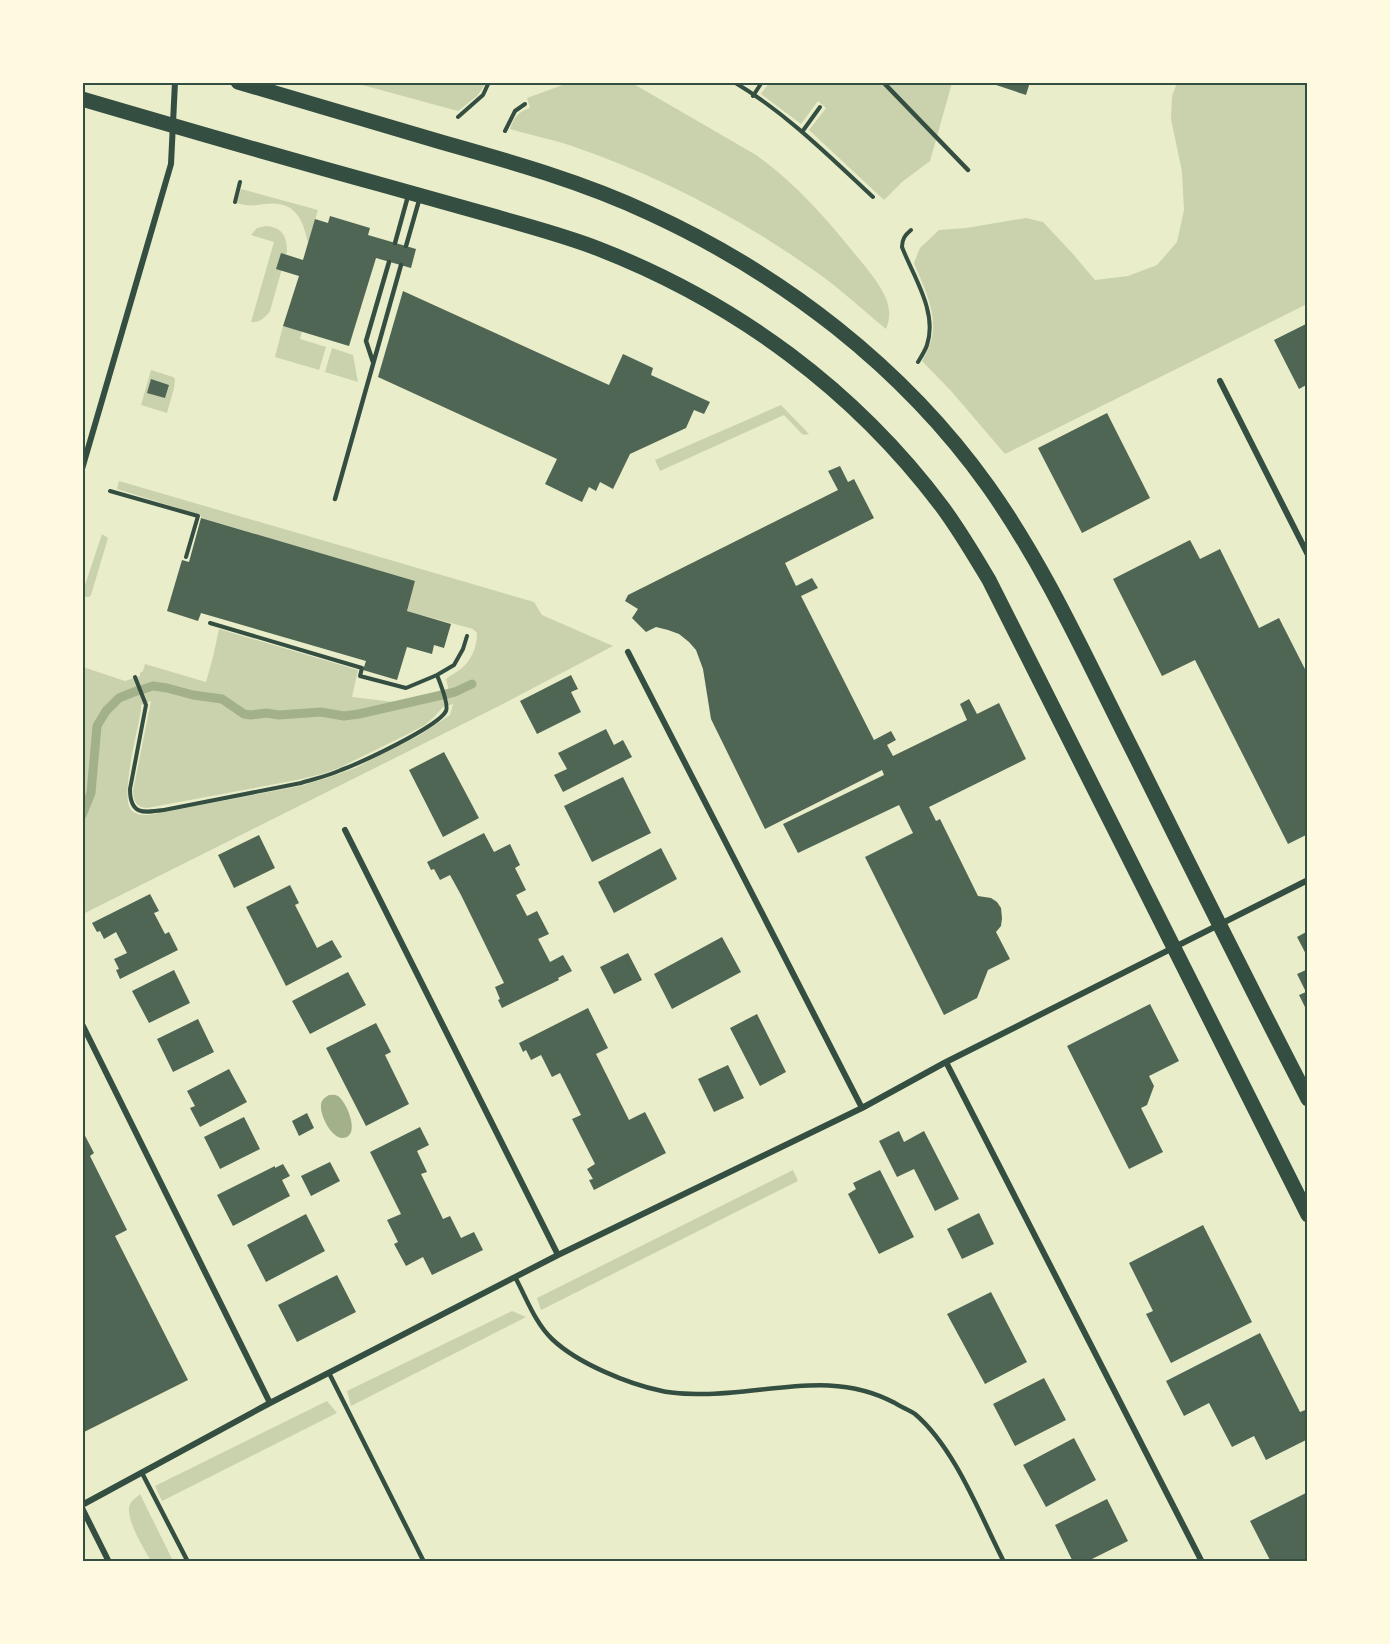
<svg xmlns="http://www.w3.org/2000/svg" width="1390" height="1644" font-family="Jost,sans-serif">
	<rect width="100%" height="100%" fill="#e9edc9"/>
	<!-- green -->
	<path fill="#cad2ad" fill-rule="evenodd" d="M 355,83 L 486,83 L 477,96 L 458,111 Z
		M 568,83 L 632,83 L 756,155 C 794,182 825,217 854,253 C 865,266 876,279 884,294 C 890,306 891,317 886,329 C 864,311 843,291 819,274 C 744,220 660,176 572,146 C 552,139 530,135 510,129 C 514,117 518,112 530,108 L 527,98 Z
		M 769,83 L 952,83 L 930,161 L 902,182 L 884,200 L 809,130 L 826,108 L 818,101 L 801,124 L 761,94 Z
		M 1177,83 L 1307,83 L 1307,304 L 1005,454 L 952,392 L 922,361 C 925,356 928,350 930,344 C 940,317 924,288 914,263 L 920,248 L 939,230 L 966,228 L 1026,218 L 1043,222 L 1072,253 L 1095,280 L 1128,276 L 1157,265 L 1177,242 L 1184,210 L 1182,172 L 1171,119 L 1172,96 Z
		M 241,189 L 318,210 L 308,243 C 303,218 294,200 265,204 C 253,205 250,207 237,203 Z
		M 266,226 C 282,227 287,236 287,251 L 270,311 C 265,318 259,323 251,322 L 274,242 L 251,235 L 257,228 Z
		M 283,326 L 302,331 L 300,339 L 326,347 L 319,370 L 275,357 Z
		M 332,348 L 353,355 L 358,382 L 325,372 Z
		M 151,370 L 173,377 L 175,379 L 174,388 L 167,413 L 141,405 Z
		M 781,405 L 809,434 L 804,435 L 801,433 L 784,415 L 660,471 L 655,460 Z
		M 119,481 L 534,602 L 542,615 L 613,646 L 499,706 L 83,914 L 83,667 L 125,681 L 140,676 L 140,673 L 143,671 L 145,664 L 206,682 L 213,657 L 219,629 L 358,670 L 352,697 L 394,702 L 449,690 L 446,679 C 450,675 454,674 458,671 C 471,662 477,648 477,633 L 473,629 L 407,611 L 415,581 L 202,518 L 200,515 L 117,489 ZM 151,701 L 133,791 C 134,802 136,807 147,808 L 297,780 L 322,774 L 339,768 L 410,733 L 425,725 L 434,717 L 443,707 L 453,704 L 450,715 L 418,736 L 355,768 L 327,778 L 300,786 L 149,815 C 142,815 136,815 131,810 C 120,796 138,730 141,710 L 141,705 Z
		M 102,534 L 108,538 L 91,595 L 89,597 L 83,597 L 83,591 Z
		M 793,1170 L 798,1181 L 541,1310 L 537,1298 Z
		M 512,1311 L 526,1317 L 351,1406 L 347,1391 Z
		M 327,1401 L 337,1413 L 162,1501 L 155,1486 Z
		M 140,1494 L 173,1561 L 151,1561 C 144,1549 124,1517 130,1504 C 132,1500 137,1497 140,1494 Z"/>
	<!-- water -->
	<path fill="#a3b18a" d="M 329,1095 C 333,1095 334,1094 338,1096 C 346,1101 359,1131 347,1137 C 334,1144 320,1116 321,1106 C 321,1100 324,1098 329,1095 Z"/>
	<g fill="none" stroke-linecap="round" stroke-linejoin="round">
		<!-- stream -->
		<path stroke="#a3b18a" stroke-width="9" d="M 82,815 L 91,793 L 97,726 L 106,711 L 119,698 L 134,692 L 153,686 L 167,688 L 193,695 L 222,699 L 244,714 L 251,715 L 266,713 L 279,715 L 321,712 L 344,716 L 359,714 L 455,692 L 472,684"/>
	</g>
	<!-- building -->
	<path fill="#4f6655" d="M 987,82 L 1030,82 L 1026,95 Z
		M 330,216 L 370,228 L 368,235 L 416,249 L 411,268 L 376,258 L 349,346 L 283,326 L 299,276 L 276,269 L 281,253 L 303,260 L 315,219 L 328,223 Z
		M 403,291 L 609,385 L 623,354 L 653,368 L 651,375 L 710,402 L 704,414 L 694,410 L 686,428 L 630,454 L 613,489 L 600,482 L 596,491 L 589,487 L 582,502 L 545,484 L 557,459 L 378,377 Z
		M 1308,323 L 1308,384 L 1299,389 L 1274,340 Z
		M 151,379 L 169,385 L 165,398 L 147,393 Z
		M 1107,413 L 1150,498 L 1082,533 L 1038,448 Z
		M 840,466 L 848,482 L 854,479 L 874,518 L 785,563 L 796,586 L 812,578 L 818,588 L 801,596 L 874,740 L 891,731 L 896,740 L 887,745 L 893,756 L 967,720 L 960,704 L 969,699 L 977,714 L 999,703 L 1026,759 L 929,807 L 936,821 L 940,819 L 978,896 L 991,898 L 997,902 L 1001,908 L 1002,918 L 1001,926 L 996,932 L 1010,959 L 988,970 L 977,998 L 944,1015 L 865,857 L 913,833 L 899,805 L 798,853 L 783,824 L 884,775 L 882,770 L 765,829 L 711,719 L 703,669 L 696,650 L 689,642 L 679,634 L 668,630 L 656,627 L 646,632 L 632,618 L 638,609 L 625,601 L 628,595 L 838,490 L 828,471 Z
		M 201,518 L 415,581 L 407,611 L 451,624 L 444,648 L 434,645 L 432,654 L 407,647 L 397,680 L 363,670 L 366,661 L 201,613 L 198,621 L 167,611 L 182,560 L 189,562 Z
		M 1190,540 L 1200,559 L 1220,549 L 1259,628 L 1279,618 L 1308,675 L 1308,834 L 1288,844 L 1195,660 L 1162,676 L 1113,579 Z
		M 571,675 L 578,689 L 571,692 L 581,712 L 537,734 L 520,701 Z
		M 606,729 L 614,745 L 623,740 L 632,757 L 563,792 L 554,775 L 567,769 L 558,753 Z
		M 444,752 L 479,818 L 443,837 L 409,770 Z
		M 623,777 L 651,833 L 592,862 L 564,806 Z
		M 484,833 L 494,852 L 510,844 L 520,865 L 515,868 L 526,890 L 516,895 L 527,916 L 537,911 L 549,934 L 538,939 L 550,962 L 563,955 L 572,971 L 558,978 L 559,980 L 502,1008 L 498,1000 L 500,999 L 495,987 L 504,983 L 461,895 L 450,875 L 440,880 L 434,869 L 431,870 L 427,862 Z
		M 259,835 L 275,868 L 234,888 L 218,855 Z
		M 661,848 L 677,879 L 614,913 L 598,882 Z
		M 290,885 L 299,903 L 295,905 L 317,948 L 332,940 L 342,957 L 286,986 L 246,907 Z
		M 150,894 L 159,911 L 154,913 L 165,934 L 169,932 L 178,950 L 120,979 L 116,970 L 119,969 L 114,959 L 127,953 L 116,932 L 104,939 L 100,931 L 97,932 L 92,923 Z
		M 1308,931 L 1308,958 L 1297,937 Z
		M 722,937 L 741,972 L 672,1009 L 654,974 Z
		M 628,953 L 642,980 L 614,994 L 600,967 Z
		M 1308,969 L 1308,1013 L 1299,995 L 1306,992 L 1297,974 Z
		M 174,970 L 190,1003 L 149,1023 L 132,991 Z
		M 348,972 L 366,1005 L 310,1034 L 292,1001 Z
		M 1150,1004 L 1179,1061 L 1149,1076 L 1154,1086 L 1147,1105 L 1141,1108 L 1163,1152 L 1129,1169 L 1067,1046 Z
		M 588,1008 L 608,1048 L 596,1054 L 629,1120 L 645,1112 L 666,1153 L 594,1190 L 589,1180 L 593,1179 L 587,1169 L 595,1164 L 572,1119 L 581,1115 L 560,1073 L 552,1077 L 541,1055 L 531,1060 L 526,1050 L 523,1052 L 519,1043 Z
		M 757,1014 L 786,1072 L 760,1086 L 730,1028 Z
		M 198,1019 L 214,1052 L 173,1072 L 157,1039 Z
		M 376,1023 L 391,1052 L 385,1055 L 409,1104 L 366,1126 L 326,1048 Z
		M 728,1065 L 744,1098 L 714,1112 L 698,1079 Z
		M 229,1069 L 247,1102 L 200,1127 L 190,1108 L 195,1106 L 187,1091 Z
		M 307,1113 L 314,1128 L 299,1136 L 292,1121 Z
		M 244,1117 L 260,1149 L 220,1169 L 204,1137 Z
		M 420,1127 L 429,1145 L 417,1151 L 427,1172 L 421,1174 L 443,1219 L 450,1216 L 461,1238 L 474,1232 L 483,1250 L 432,1275 L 423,1257 L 406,1266 L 394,1244 L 398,1242 L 387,1220 L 401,1214 L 370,1152 Z
		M 82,1130 L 94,1153 L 90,1156 L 127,1230 L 115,1236 L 188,1380 L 82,1433 Z
		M 899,1131 L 904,1142 L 924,1131 L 959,1199 L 935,1211 L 914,1169 L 897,1177 L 879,1141 Z
		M 330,1162 L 340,1181 L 311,1196 L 301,1176 Z
		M 283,1164 L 290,1176 L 282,1180 L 290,1196 L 233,1226 L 217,1195 L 275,1166 L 275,1168 Z
		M 880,1170 L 914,1237 L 879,1254 L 848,1194 L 856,1189 L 853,1183 Z
		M 979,1213 L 994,1244 L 962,1259 L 947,1229 Z
		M 306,1214 L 325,1251 L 266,1282 L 247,1245 Z
		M 1203,1225 L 1252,1322 L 1171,1363 L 1146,1314 L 1153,1311 L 1129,1263 Z
		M 337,1275 L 356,1312 L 297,1342 L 278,1305 Z
		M 991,1292 L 1027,1362 L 985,1384 L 947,1314 Z
		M 1260,1333 L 1300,1412 L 1308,1409 L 1308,1439 L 1266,1460 L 1254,1436 L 1232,1447 L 1209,1403 L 1184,1416 L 1166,1381 Z
		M 1044,1378 L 1066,1420 L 1015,1446 L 993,1404 Z
		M 1074,1438 L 1096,1480 L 1046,1507 L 1023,1465 Z
		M 1308,1492 L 1308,1562 L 1271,1562 L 1250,1521 Z
		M 1107,1499 L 1128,1541 L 1086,1562 L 1073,1562 L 1055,1525 Z"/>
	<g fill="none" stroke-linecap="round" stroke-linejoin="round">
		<!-- path -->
		<path stroke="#344e41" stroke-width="4" d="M 734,82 C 786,113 829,156 873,197
			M 753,96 L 762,82
			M 458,117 L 483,95 L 489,82
			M 505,131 L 515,111 L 525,104
			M 802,132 L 820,107
			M 235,202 L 240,182
			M 911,230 C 905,235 902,239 902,247 C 913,276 938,312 927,345 C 925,351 921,357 918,362
			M 110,491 L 198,516 L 186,557
			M 210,623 L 362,668 L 360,676 L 406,688 L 437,675 L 454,665 L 463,649 L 467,636
			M 135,677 L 146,705 L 130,789 C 130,815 143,813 164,810 L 301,783 C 314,779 328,776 341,770 C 360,763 438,727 446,711 C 449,704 440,683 437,675"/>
		<!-- service -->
		<path stroke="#344e41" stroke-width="4.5" d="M 883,82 L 968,170
			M 395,243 L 408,196
			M 406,246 L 420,197
			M 373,362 L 366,341 L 389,262
			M 335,499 L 401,265
			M 515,1277 C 526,1297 535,1323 552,1339 C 577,1363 628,1384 662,1391 C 675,1394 690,1394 703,1394 C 769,1394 832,1369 895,1403 C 901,1407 909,1410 915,1414 C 955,1448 980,1515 1004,1562
			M 329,1373 L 424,1562
			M 142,1473 L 188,1562"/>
		<!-- minor -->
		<path stroke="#344e41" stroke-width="6" d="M 1220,381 L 1308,555
			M 82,469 L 171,164 L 175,82
			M 628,652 L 862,1108
			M 345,830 L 558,1255
			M 82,1024 L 270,1403
			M 946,1062 L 1202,1562
			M 82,1505 L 270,1403 L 558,1255 L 862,1108 L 946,1062 L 1308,880
			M 82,1508 L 109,1562"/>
		<!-- primary -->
		<path stroke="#344e41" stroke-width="15" d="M 238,82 C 305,102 373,122 441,142 C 512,162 583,182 649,213 C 782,274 903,367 988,486 C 1047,569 1089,665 1135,755 C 1192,870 1249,985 1308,1099
			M 82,99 C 181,128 280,157 379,184 C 419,195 458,206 497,217 C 531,227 566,236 599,249 C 735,302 855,390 943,508 C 960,531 974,555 989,580 L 1146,892 L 1308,1215"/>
	</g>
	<!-- border -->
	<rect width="1390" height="1644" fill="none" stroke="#fefae0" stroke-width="168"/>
	<rect x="84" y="84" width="1222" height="1476" fill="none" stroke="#344e41" stroke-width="2"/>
</svg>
